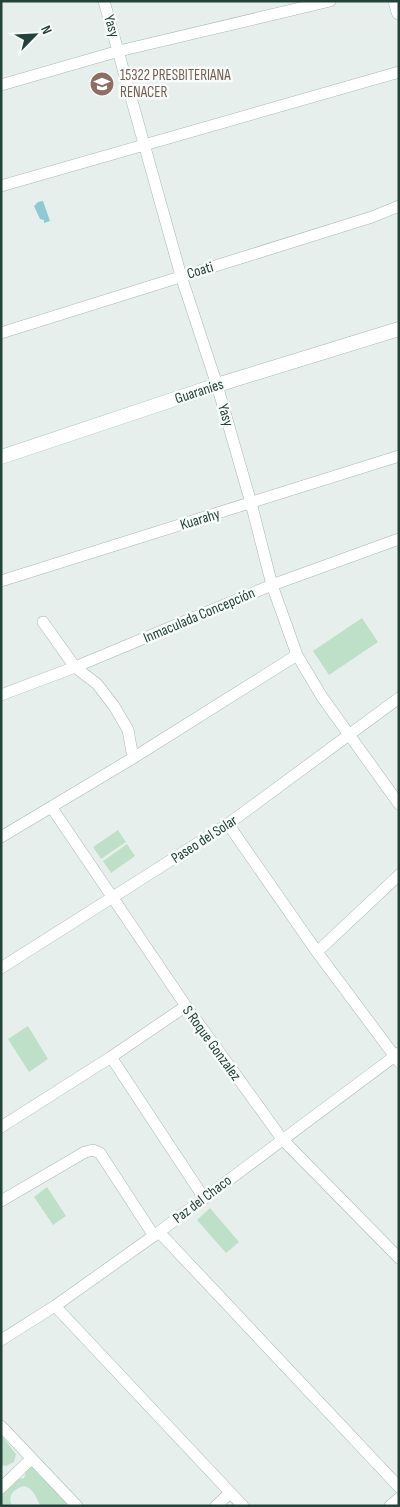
<svg xmlns="http://www.w3.org/2000/svg" width="400" height="1507" font-family="'Sofia Sans Condensed',sans-serif">
	<rect width="100%" height="100%" fill="#e6efeb"/>
	<!-- green -->
	<path fill="#bfe0c8" d="M 362,618 L 378,642 L 329,675 L 313,651 Z
		M 118,830 L 126,842 L 101,859 L 93,847 Z
		M 127,844 L 135,856 L 111,873 L 103,861 Z
		M 28,1026 L 48,1059 L 29,1072 L 8,1039 Z
		M 47,1187 L 66,1216 L 53,1225 L 34,1197 Z
		M 210,1208 L 239,1242 L 226,1253 L 197,1220 Z
		M 1,1435 L 16,1454 L 14,1462 L 6,1466 L 1,1465 Z
		M 31,1466 L 35,1467 L 67,1502 L 66,1506 L 40,1505 C 36,1497 33,1488 24,1486 C 14,1489 7,1495 12,1506 L 1,1506 C 1,1496 4,1483 15,1480 C 18,1479 21,1479 24,1478 L 27,1469 Z"/>
	<!-- water -->
	<path fill="#8ec9d4" d="M 43,201 L 50,221 L 44,223 L 44,220 L 40,219 L 34,206 L 38,202 Z"/>
	<g fill="none" stroke-linecap="round" stroke-linejoin="round">
		<defs>
			<path id="minor" d="M 104,1 L 181,276 L 217,385 L 251,503 L 272,585 L 297,655 L 322,697 L 399,804
				M 1,85 L 119,51 L 330,1
				M 1,186 L 399,72
				M 1,333 L 372,217 L 399,206
				M 1,581 L 399,456
				M 43,622 L 75,667 L 97,684 L 114,706 L 128,730 L 133,758
				M 1,695 L 75,667 L 272,585 L 399,539
				M 52,808 L 186,1006 L 282,1139 L 399,1258
				M 228,824 L 317,952 L 399,1062
				M 1,837 L 133,758 L 297,655
				M 317,952 L 399,875
				M 1,968 L 228,824 L 399,698
				M 111,1057 L 204,1198
				M 1,1127 L 111,1057 L 186,1006
				M 1,1201 L 85,1152 L 93,1150 L 100,1153 L 154,1236
				M 159,1232 L 399,1487
				M 55,1306 L 243,1506
				M 1,1340 L 55,1306 L 159,1232 L 399,1053
				M 1,1426 L 77,1506
				M 1,1488 L 31,1459
				M 216,1506 L 230,1493
				M 390,1506 L 399,1498"/>
			<path id="tertiary" d="M 1,457 L 217,385 L 399,329"/>
			<path id="secondary" d="M 396,1 L 399,12"/>
		</defs>
		<!-- minor casing -->
		<use href="#minor" stroke="#a8b8b2" stroke-width="12"/>
		<!-- tertiary casing -->
		<use href="#tertiary" stroke="#a8b8b2" stroke-width="15"/>
		<!-- secondary casing -->
		<use href="#secondary" stroke="#a4bbb3" stroke-width="16"/>
		<!-- minor -->
		<use href="#minor" stroke="#fff" stroke-width="11"/>
		<!-- tertiary -->
		<use href="#tertiary" stroke="#fff" stroke-width="14"/>
		<!-- secondary -->
		<use href="#secondary" stroke="#fff" stroke-width="15"/>
	</g>
	<!-- icons -->
	<defs>
		<symbol id="school-disc" viewBox="-11 -11 22 22"><circle r="9.5" fill="#8d6e63" stroke="#f7fbf9"/><path d="M0-5L7-2L0 1L-7-2ZM-4 1L0 2.5L4 1V4Q0 6-4 4Z" fill="#fff"/></symbol>
	</defs>
	<g fill-rule="evenodd">
		<use href="#school-disc" x="88" y="70" width="28" height="28"/>
	</g>
	<g text-anchor="middle" stroke-width="5" stroke-linejoin="round" paint-order="stroke">
		<!-- street labels -->
		<g font-size="15" fill="#24423a" stroke="#f7fbf9">
			<text transform="translate(112 26) rotate(74)" y="5">Yasy</text>
			<text transform="translate(200 270) rotate(-17)" y="5">Coati</text>
			<text transform="translate(199 391) rotate(-18)" y="5">Guaraníes</text>
			<text transform="translate(226 415) rotate(74)" y="5">Yasy</text>
			<text transform="translate(200 519) rotate(-17)" y="5">Kuarahy</text>
			<text transform="translate(199 615) rotate(-23)" y="5">Inmaculada Concepción</text>
			<text transform="translate(204 839) rotate(-33)" y="5">Paseo del Solar</text>
			<text transform="translate(212 1043) rotate(54)" y="5">S Roque Gonzalez</text>
			<text transform="translate(202 1199) rotate(-37)" y="5">Paz del Chaco</text>
		</g>
		<!-- education labels -->
		<g font-size="15" fill="#785e54" stroke="#f7fbf9" text-anchor="start">
			<text x="120" y="80">15322 PRESBITERIANA<tspan x="120" dy="17">RENACER</tspan></text>
		</g>
	</g>
	<!-- border -->
	<rect width="400" height="1507" fill="none" stroke="#24423a" stroke-width="5"/>
	<!-- north arrow -->
	<g transform="translate(35 35) rotate(66)" stroke="#f7fbf9" stroke-width="4" paint-order="stroke">
	<path d="M0-4L9 19L0 12L-9 19Z" fill="#24423a"/>
	<text y="-8" font-size="14" font-weight="bold" text-anchor="middle" fill="#24423a">N</text>
	</g>
</svg>
